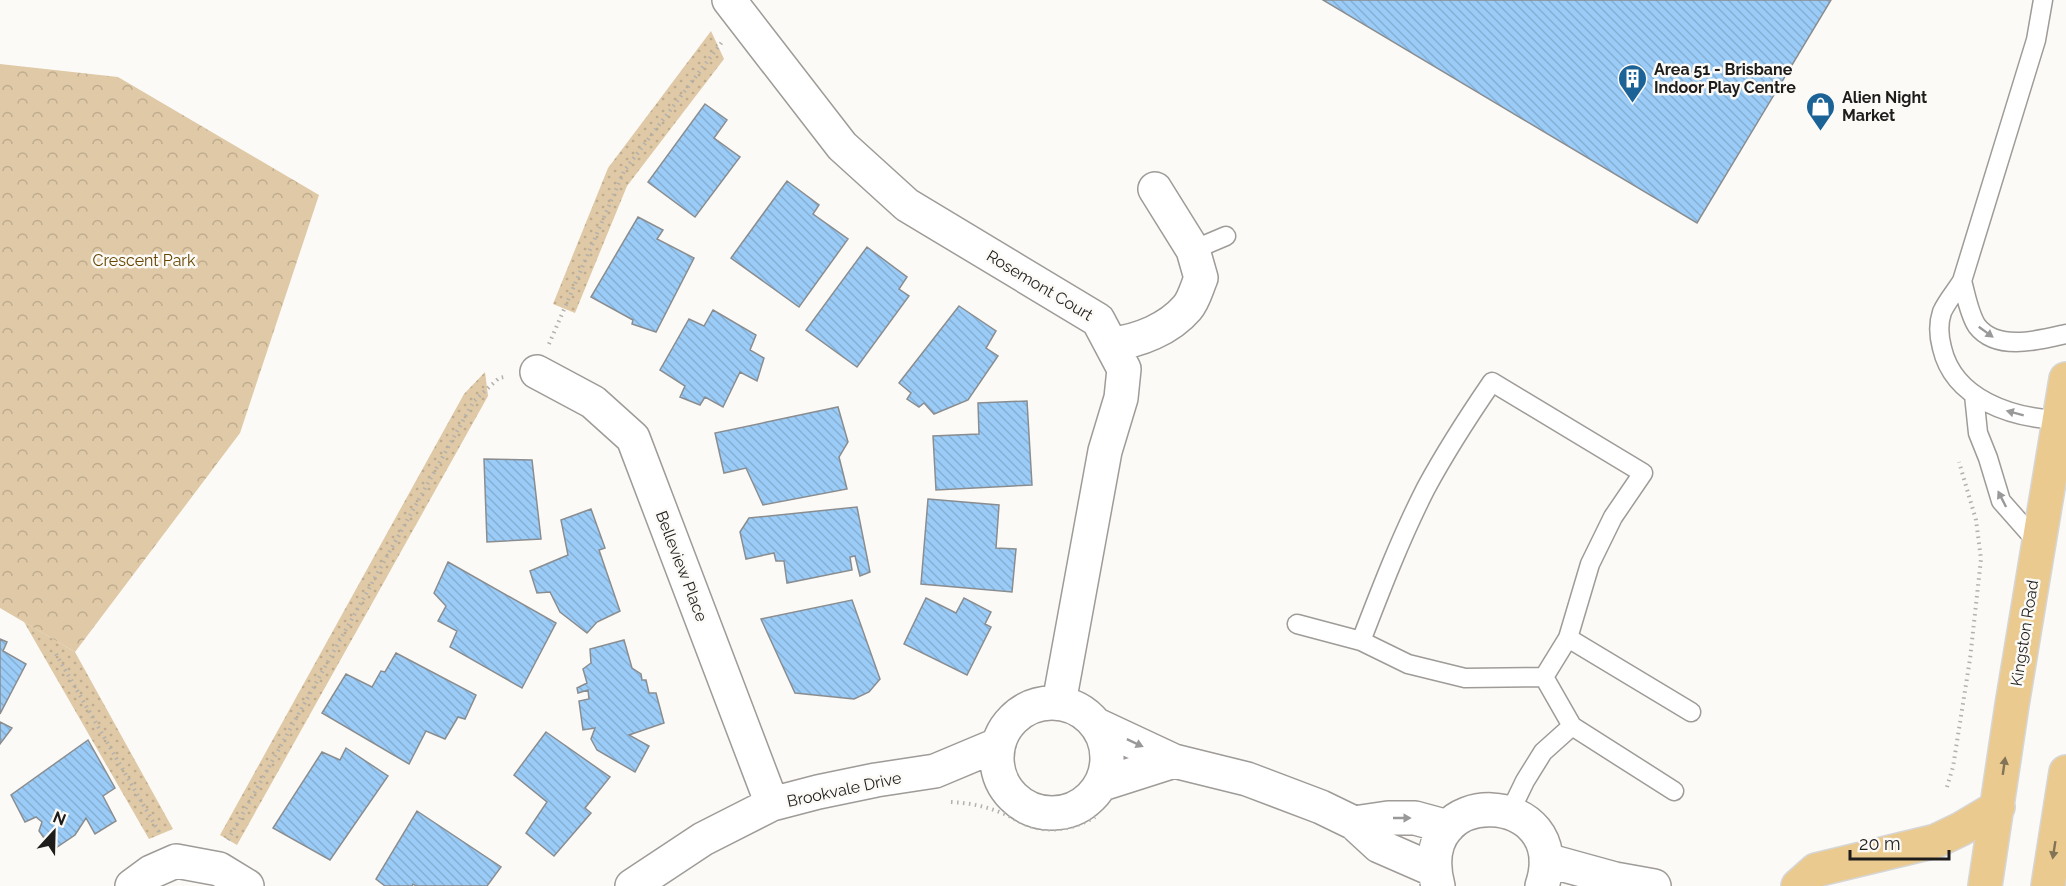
<svg xmlns="http://www.w3.org/2000/svg" width="2066" height="886" font-family="Raleway,sans-serif">
	<defs>
		<pattern id="grass-dots" width="8" height="8" patternUnits="userSpaceOnUse" patternTransform="scale(1.5)"><rect width="8" height="8" fill="#dfc9a6"/><path d="M2 2h.1M6 6h.1" fill="none" stroke="#bfac8e" stroke-width="1.8" stroke-linecap="round"/></pattern>
		<pattern id="park-crowns" width="20" height="18" patternUnits="userSpaceOnUse" patternTransform="scale(1.5)"><rect width="20" height="18" fill="#dfc9a6"/><path d="M2 6a3 3 0 1 1 6 0M12 15a3 3 0 1 1 6 0" fill="none" stroke="#bfac8e"/></pattern>
		<pattern id="building-back-hatch" width="6" height="6" patternUnits="userSpaceOnUse" patternTransform="scale(1.5)"><rect width="6" height="6" fill="#9bccf7"/><path d="M-1 5l2 2M0 0l6 6M5-1l2 2" fill="none" stroke="#85afd3"/></pattern>
	</defs>
	<rect width="100%" height="100%" fill="#fcfaf6"/>
	<!-- grass -->
	<path fill="url(#grass-dots)" d="M 711,31 L 724,59 L 627,186 L 575,313 L 553,304 L 608,168 Z
		M 485,372 L 488,396 L 237,845 L 220,835 L 464,394 Z
		M 24,622 L 75,652 L 173,829 L 149,839 Z"/>
	<!-- park -->
	<path fill="url(#park-crowns)" d="M 0,64 L 118,77 L 319,195 L 240,433 L 75,652 L 0,608 Z"/>
	<!-- building -->
	<path fill="url(#building-back-hatch)" stroke="#8a8d90" stroke-width="1.5" d="M 1323,0 L 1831,0 L 1697,223 Z
		M 705,104 L 727,120 L 714,138 L 740,157 L 695,217 L 648,182 Z
		M 787,181 L 819,205 L 813,214 L 848,239 L 799,307 L 731,258 Z
		M 638,217 L 663,230 L 657,239 L 694,258 L 656,332 L 632,324 L 633,320 L 591,297 Z
		M 867,247 L 907,277 L 899,289 L 909,296 L 857,367 L 806,330 Z
		M 959,306 L 996,331 L 986,348 L 998,356 L 968,400 L 934,414 L 924,403 L 919,407 L 907,399 L 911,393 L 899,383 Z
		M 713,310 L 756,335 L 750,350 L 764,358 L 757,381 L 740,372 L 723,407 L 705,397 L 700,405 L 680,397 L 685,386 L 660,370 L 689,319 L 704,326 Z
		M 1027,401 L 1032,485 L 936,490 L 933,436 L 979,434 L 978,403 Z
		M 838,407 L 848,442 L 839,457 L 847,489 L 763,505 L 746,468 L 724,473 L 715,433 Z
		M 484,459 L 532,460 L 541,539 L 487,542 Z
		M 928,499 L 999,505 L 996,548 L 1016,549 L 1012,592 L 921,584 Z
		M 857,507 L 870,572 L 860,576 L 855,556 L 850,557 L 852,570 L 787,583 L 784,561 L 776,561 L 774,553 L 746,559 L 740,532 L 749,518 Z
		M 591,509 L 605,548 L 599,550 L 620,611 L 597,622 L 587,633 L 560,612 L 550,592 L 537,593 L 530,571 L 568,555 L 561,520 Z
		M 448,562 L 556,623 L 522,688 L 450,647 L 457,631 L 438,621 L 446,606 L 434,593 Z
		M 926,598 L 956,613 L 964,598 L 991,612 L 985,624 L 991,627 L 967,675 L 904,644 Z
		M 852,600 L 880,679 L 869,692 L 854,699 L 795,693 L 761,619 Z
		M 0,639 L 7,642 L 3,651 L 26,664 L 0,714 Z
		M 624,640 L 632,668 L 641,674 L 642,680 L 646,680 L 649,693 L 656,693 L 664,723 L 629,735 L 649,746 L 635,772 L 597,750 L 591,739 L 595,728 L 583,730 L 579,701 L 589,699 L 588,690 L 578,693 L 577,688 L 587,683 L 583,669 L 591,663 L 590,649 Z
		M 396,653 L 476,695 L 465,719 L 458,717 L 445,739 L 426,731 L 409,764 L 322,713 L 346,674 L 372,687 L 381,671 L 385,672 Z
		M 0,722 L 12,728 L 0,744 Z
		M 546,732 L 610,777 L 585,808 L 591,813 L 554,856 L 526,833 L 547,802 L 514,775 Z
		M 88,740 L 115,788 L 103,796 L 116,821 L 95,834 L 86,818 L 75,835 L 57,847 L 46,841 L 39,831 L 42,822 L 36,817 L 25,822 L 11,795 Z
		M 346,748 L 388,776 L 330,860 L 273,828 L 322,752 L 340,760 Z
		M 417,811 L 501,867 L 487,886 L 416,886 L 413,884 L 412,886 L 385,886 L 376,879 Z"/>
	<g fill="none" stroke-linecap="round" stroke-linejoin="round">
		<defs>
			<path id="service" d="M 2043,0 L 2036,40 L 1962,281 C 1956,291 1947,301 1942,312 C 1938,324 1939,337 1942,348 C 1954,400 2013,418 2059,420
				M 1193,250 L 1226,236
				M 1962,281 C 1966,295 1969,314 1977,326 C 1997,352 2040,340 2066,334
				M 1974,395 L 1978,433 L 1988,458 L 2001,501 L 2039,544
				M 1297,624 L 1361,641 L 1408,664 L 1465,678 L 1544,677 L 1572,726
				M 1568,638 L 1691,712
				M 1361,641 C 1381,589 1401,537 1426,488 C 1446,451 1468,417 1492,382 L 1643,473 L 1613,517 L 1590,564 L 1568,638 L 1544,677
				M 1510,812 L 1525,781 L 1543,752 L 1572,726 L 1674,791"/>
			<path id="minor" d="M 729,0 L 842,146 L 907,205 L 1098,320 L 1124,369 L 1121,398 L 1105,451 L 1059,703
				M 1112,344 C 1139,341 1169,329 1187,308 C 1194,300 1197,287 1201,278 L 1193,250 L 1155,189
				M 537,372 L 593,402 L 633,438 L 772,804
				M997 758a55 55 0 1 1 110 0a55 55 0 1 1-110 0Z
				M 1097,725 L 1174,761 L 1247,779 L 1321,807 L 1354,823 L 1379,846 L 1434,870
				M 1102,784 L 1174,761
				M 1354,823 L 1388,818 L 1415,818 L 1448,827
				M 1546,860 L 1615,879 L 1654,886
				M 132,886 L 151,872 L 176,861 L 219,869 L 247,886
				M 632,886 L 703,839 L 772,804 L 818,792 L 876,780 L 935,771 L 997,745
				M 1438,886 C 1410,780 1574,789 1542,886"/>
			<path id="primary" d="M 1798,886 L 1816,870 L 1936,841 L 1961,829 L 1998,807
				M 1985,886 L 2012,705 L 2066,379
				M 2048,886 L 2066,772"/>
		</defs>
		<!-- service casing -->
		<use href="#service" stroke="#9e9b98" stroke-width="21"/>
		<!-- minor casing -->
		<use href="#minor" stroke="#9e9b98" stroke-width="36"/>
		<!-- primary casing -->
		<use href="#primary" stroke="#d6d6d6" stroke-width="36"/>
		<!-- path -->
		<path stroke="#b3b1ae" stroke-width="4" stroke-dasharray="1.5 4.5" stroke-linecap="butt" d="M 549,344 L 624,171 L 722,42
			M 56,654 L 159,832
			M 1947,787 L 1953,767 L 1970,659 L 1981,559 L 1976,520 L 1959,462
			M 951,802 C 969,803 985,806 1002,813 C 1011,816 1018,822 1027,825 C 1050,834 1074,829 1095,817
			M 228,840 L 474,401 L 499,378 L 504,377"/>
		<!-- service -->
		<use href="#service" stroke="#fff" stroke-width="18"/>
		<!-- minor -->
		<use href="#minor" stroke="#fff" stroke-width="33"/>
		<!-- primary -->
		<use href="#primary" stroke="#ebca8f" stroke-width="33"/>
	</g>
	<!-- one-way arrows -->
	<defs><path id="oneway-solid" d="M-6-.8H1V-3.2L6.5 0L1 3.2V.8H-6Z" transform="scale(1.5)"/></defs>
	<g fill="#9a9999">
		<use href="#oneway-solid" transform="translate(1986 332) rotate(36)"/>
		<use href="#oneway-solid" transform="translate(2015 413) rotate(-165)"/>
		<use href="#oneway-solid" transform="translate(2002 499) rotate(-117)"/>
		<use href="#oneway-solid" transform="translate(1135 743) rotate(25)"/>
		<use href="#oneway-solid" transform="translate(1402 818)"/>
	</g>
	<g fill="#847456">
		<use href="#oneway-solid" transform="translate(2004 766) rotate(-82)"/>
		<use href="#oneway-solid" transform="translate(2054 850) rotate(99)"/>
	</g>
	<!-- icons -->
	<defs>
		<symbol id="building-pin" viewBox="-11 -11 22 30"><path d="M0 17L-7.5 6A9.5 9.5 0 1 1 7.5 6Z" fill="#1b6296" stroke="#fcfaf6"/><path d="M-4-6H4V6H1V3H-1V6H-4ZM-2.5-4.3h1.7v1.8h-1.7ZM.8-4.3h1.7v1.8H.8ZM-2.5-1h1.7V.8h-1.7ZM.8-1h1.7V.8H.8Z" fill="#fff"/></symbol>
		<symbol id="shop-pin" viewBox="-11 -11 22 30"><path d="M0 17L-7.5 6A9.5 9.5 0 1 1 7.5 6Z" fill="#1b6296" stroke="#fcfaf6"/><path d="M-5-2.5h2.3a2.7 3.5 0 0 1 5.4 0H5L5.5 6h-11ZM-1.5-2.5h3a1.5 2.3 0 0 0-3 0Z" fill="#fff"/></symbol>
	</defs>
	<g fill-rule="evenodd">
		<use href="#building-pin" x="1616" y="62" width="33" height="45"/>
		<use href="#shop-pin" x="1804" y="90" width="33" height="45"/>
	</g>
	<g text-anchor="middle" stroke-width="5" stroke-linejoin="round" paint-order="stroke">
		<!-- poi labels -->
		<g font-size="16" font-weight="bold" fill="#1e1d1c" stroke="#fcfaf6" text-anchor="start">
			<text x="1654" y="75">Area 51 - Brisbane<tspan x="1654" dy="18">Indoor Play Centre</tspan></text>
			<text x="1842" y="103">Alien Night<tspan x="1842" dy="18">Market</tspan></text>
		</g>
		<!-- park labels -->
		<g font-size="16" fill="#654500" stroke="#fcfaf6">
			<text x="144" y="266">Crescent Park</text>
		</g>
		<!-- street labels -->
		<g font-size="16" fill="#1e1d1c" stroke="#fcfaf6">
			<text transform="translate(1040 285) rotate(31)" y="6">Rosemont Court</text>
			<text transform="translate(682 566) rotate(69)" y="6">Belleview Place</text>
			<text transform="translate(2024 633) rotate(-81)" y="6">Kingston Road</text>
			<text transform="translate(844 789) rotate(-12)" y="6">Brookvale Drive</text>
		</g>
	</g>
	<!-- north arrow -->
	<g transform="translate(54 832) rotate(22)" stroke="#fcfaf6" stroke-width="4.5" paint-order="stroke">
	<path d="M0-4.5L10 22L0 15L-10 22Z" fill="#1e1d1c"/>
	<text y="-9" font-size="16" font-weight="bold" text-anchor="middle" fill="#1e1d1c">N</text>
	</g>
	<!-- scale -->
	<path d="M1850 850v9h99v-9" fill="none" stroke="#1e1d1c" stroke-width="3"/>
	<text x="1859" y="850" font-size="18" fill="#1e1d1c" stroke="#fcfaf6" stroke-width="4.5" paint-order="stroke">20 m</text>
</svg>
